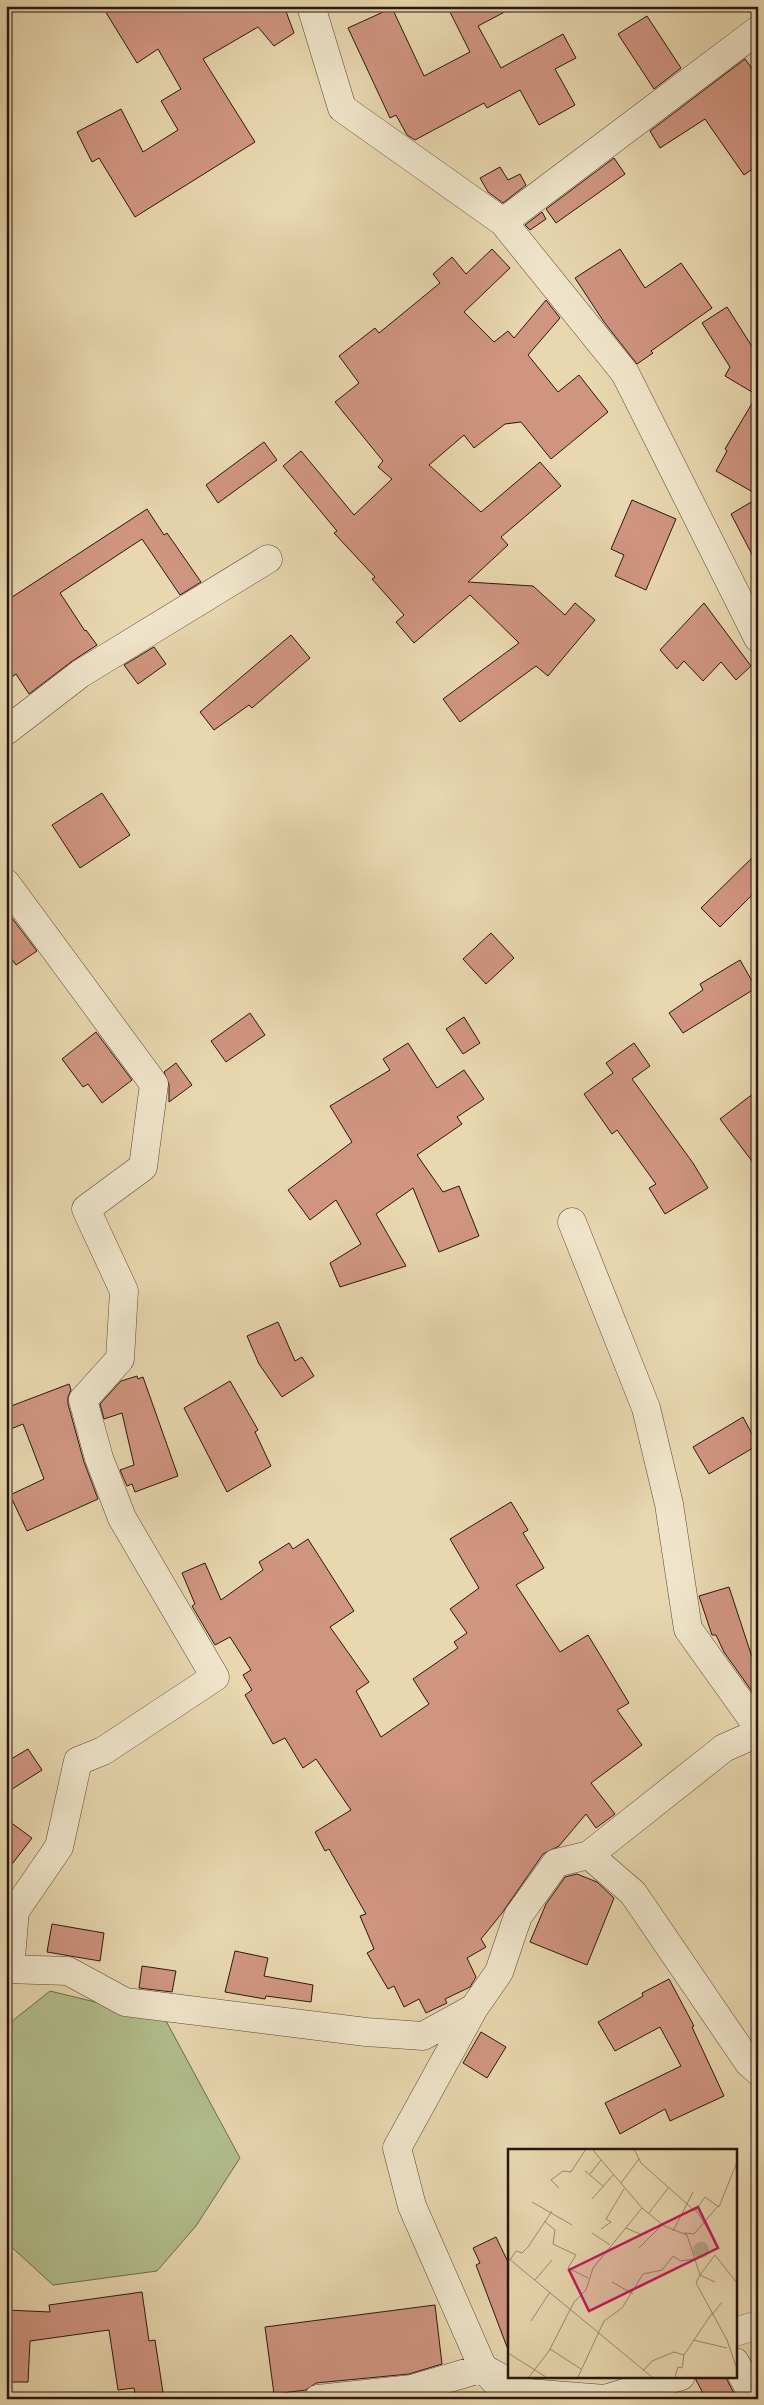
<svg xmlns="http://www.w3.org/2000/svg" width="764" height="2405" font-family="'IM FELL English',serif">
	<rect width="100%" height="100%" fill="#e8d7af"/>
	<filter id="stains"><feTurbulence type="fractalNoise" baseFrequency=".004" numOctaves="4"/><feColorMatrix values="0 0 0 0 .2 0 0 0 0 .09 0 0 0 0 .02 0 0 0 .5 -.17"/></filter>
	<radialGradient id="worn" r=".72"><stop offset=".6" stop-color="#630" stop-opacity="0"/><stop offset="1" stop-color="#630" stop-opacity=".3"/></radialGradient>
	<!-- green -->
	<path fill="#b2bf8d" stroke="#6d6b4e" d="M 50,1991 L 165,2019 L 240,2158 L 196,2226 L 157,2271 L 53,2285 L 6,2242 L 6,2026 Z"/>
	<!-- building -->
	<path fill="#d09581" stroke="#281710" d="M 102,6 L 284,6 L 294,33 L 274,46 L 258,27 L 203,59 L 255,142 L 135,217 L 99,158 L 92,162 L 77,132 L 121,109 L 143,152 L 178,130 L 161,101 L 181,89 L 158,49 L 137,63 Z
		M 447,6 L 516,6 L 478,26 L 501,68 L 563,34 L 576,58 L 555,69 L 575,105 L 539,125 L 520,90 L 487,108 L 484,103 L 415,140 L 407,135 L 396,115 L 390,118 L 348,28 L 392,8 L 424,76 L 470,52 Z
		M 647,16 L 681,68 L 654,89 L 618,34 Z
		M 745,59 L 758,77 L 758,165 L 744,175 L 705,119 L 660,148 L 650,131 Z
		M 614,158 L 625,174 L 556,223 L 546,209 Z
		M 500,167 L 508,180 L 520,174 L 526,185 L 503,203 L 488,192 L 480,178 Z
		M 542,212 L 546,219 L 530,230 L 525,225 Z
		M 492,249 L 510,268 L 464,312 L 494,342 L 508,331 L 514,338 L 546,300 L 560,318 L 528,355 L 558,392 L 579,375 L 608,412 L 551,459 L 521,422 L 505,424 L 474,448 L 464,435 L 429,465 L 481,512 L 540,462 L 561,486 L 501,537 L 508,545 L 468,582 L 533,586 L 565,615 L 575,603 L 595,620 L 548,676 L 536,666 L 460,722 L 443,699 L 519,643 L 470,595 L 414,643 L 396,622 L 404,615 L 372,579 L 375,577 L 334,533 L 337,531 L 283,466 L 301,451 L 354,515 L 392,479 L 378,467 L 383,461 L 335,402 L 359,383 L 339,356 L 375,328 L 379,333 L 440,283 L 433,274 L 452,257 L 466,274 Z
		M 620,249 L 645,288 L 681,263 L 712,308 L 651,351 L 653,353 L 637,364 L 604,322 L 575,278 Z
		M 727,307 L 758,356 L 758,495 L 716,471 L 727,451 L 725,449 L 757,395 L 725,376 L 730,367 L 702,323 Z
		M 264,442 L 277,460 L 218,503 L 206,485 Z
		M 758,498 L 758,566 L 731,514 Z
		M 632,500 L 676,519 L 646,590 L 615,576 L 624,555 L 611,549 Z
		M 147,509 L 164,535 L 167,533 L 201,582 L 180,595 L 142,539 L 60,593 L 85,631 L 86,630 L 97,645 L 71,662 L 29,694 L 16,674 L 6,681 L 6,601 Z
		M 704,603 L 751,666 L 736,680 L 721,662 L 703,681 L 684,661 L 677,669 L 660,650 Z
		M 291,635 L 310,658 L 252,708 L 249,705 L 214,730 L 200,712 Z
		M 154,647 L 166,664 L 138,684 L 124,665 Z
		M 102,793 L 130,835 L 80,868 L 52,825 Z
		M 758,852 L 758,889 L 720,927 L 701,908 Z
		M 6,910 L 37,951 L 16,965 L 6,951 Z
		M 491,933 L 514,958 L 486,984 L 463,959 Z
		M 740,960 L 756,988 L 683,1033 L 669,1013 L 703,990 L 700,984 Z
		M 250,1013 L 265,1035 L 226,1062 L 211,1041 Z
		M 464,1017 L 480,1043 L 463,1054 L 446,1029 Z
		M 96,1032 L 132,1080 L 102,1103 L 88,1084 L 83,1087 L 62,1059 Z
		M 408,1043 L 437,1088 L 464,1070 L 484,1099 L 457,1117 L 462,1124 L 417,1155 L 443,1192 L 459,1186 L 479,1236 L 439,1252 L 413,1188 L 376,1214 L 406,1266 L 340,1287 L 330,1263 L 361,1244 L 336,1200 L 310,1220 L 288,1190 L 352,1142 L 330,1106 L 390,1070 L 383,1059 Z
		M 634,1043 L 650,1066 L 632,1079 L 693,1163 L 708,1188 L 665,1214 L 649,1188 L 656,1184 L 617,1130 L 612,1134 L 584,1094 L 613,1073 L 606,1063 Z
		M 176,1063 L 192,1085 L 169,1102 L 169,1085 L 164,1072 Z
		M 758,1090 L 758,1169 L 720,1119 Z
		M 278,1322 L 295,1361 L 302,1357 L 314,1376 L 282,1397 L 259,1364 L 247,1336 Z
		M 137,1376 L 138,1379 L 143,1377 L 178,1476 L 135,1492 L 132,1484 L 127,1486 L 120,1470 L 134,1465 L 122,1413 L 104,1419 L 100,1404 L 121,1381 Z
		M 230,1381 L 258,1430 L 255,1432 L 271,1466 L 227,1492 L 184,1408 Z
		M 69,1384 L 71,1390 L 68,1397 L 68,1404 L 84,1462 L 98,1499 L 27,1531 L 10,1495 L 44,1479 L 23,1424 L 6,1431 L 6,1408 Z
		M 743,1417 L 758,1445 L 709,1474 L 693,1447 Z
		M 511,1502 L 528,1530 L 523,1533 L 544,1568 L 516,1585 L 560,1652 L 588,1635 L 629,1703 L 617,1710 L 642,1745 L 591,1783 L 615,1814 L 596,1828 L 586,1814 L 559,1846 L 543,1854 L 502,1913 L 481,1939 L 486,1947 L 467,1958 L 476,1977 L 470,1987 L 445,1999 L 447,2003 L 426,2013 L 419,1999 L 404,2007 L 394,1986 L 388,1989 L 367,1953 L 374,1949 L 360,1916 L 366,1914 L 329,1849 L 325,1851 L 315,1832 L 351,1810 L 316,1759 L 303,1768 L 285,1738 L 273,1744 L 245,1695 L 252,1690 L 243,1675 L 251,1670 L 230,1637 L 215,1645 L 192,1606 L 195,1604 L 182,1573 L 205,1563 L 221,1600 L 263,1570 L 259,1562 L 289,1543 L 293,1549 L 308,1539 L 354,1611 L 330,1627 L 369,1682 L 356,1691 L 381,1737 L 429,1704 L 413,1679 L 458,1648 L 454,1642 L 467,1633 L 450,1609 L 479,1588 L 450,1539 Z
		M 729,1587 L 752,1657 L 758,1654 L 758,1700 L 724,1652 L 716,1635 L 712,1635 L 699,1596 Z
		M 28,1749 L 42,1770 L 6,1793 L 6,1762 Z
		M 6,1819 L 32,1838 L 6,1872 Z
		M 577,1874 L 597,1882 L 614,1898 L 587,1965 L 530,1942 L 546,1904 L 565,1877 Z
		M 52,1924 L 104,1933 L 100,1961 L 47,1952 Z
		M 235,1951 L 268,1958 L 264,1976 L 313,1985 L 311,2002 L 266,1996 L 265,1999 L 225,1992 Z
		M 142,1966 L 176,1971 L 172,1992 L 139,1988 Z
		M 669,1979 L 694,2026 L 692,2027 L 724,2096 L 670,2121 L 665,2109 L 620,2134 L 605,2103 L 681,2066 L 660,2027 L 615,2051 L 598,2022 L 643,1996 L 642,1993 Z
		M 481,2032 L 506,2047 L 487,2078 L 463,2063 Z
		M 496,2237 L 509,2264 L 509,2347 L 507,2347 L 476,2265 L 480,2263 L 473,2248 Z
		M 142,2292 L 149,2341 L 155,2340 L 164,2399 L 136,2399 L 134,2388 L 118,2390 L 109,2330 L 30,2341 L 28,2382 L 6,2382 L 6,2310 L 50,2312 L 49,2305 Z
		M 435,2305 L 442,2364 L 409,2374 L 316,2383 L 306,2390 L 274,2394 L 265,2327 Z
		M 696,2376 L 725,2376 L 737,2399 L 706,2399 L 696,2380 Z"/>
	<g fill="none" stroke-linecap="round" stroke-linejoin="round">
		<defs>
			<path id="minor" d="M 311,6 L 342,108 L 503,222 L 625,373 L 758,638
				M 503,222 L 758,30
				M 6,731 L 80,674 L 268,559
				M 6,883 L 154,1084 L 143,1167 L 86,1209 L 124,1291 L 120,1359 L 83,1400 L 99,1458 L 122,1518 L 215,1677 L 103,1751 L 78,1761 L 59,1847 L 15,1911 L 10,1969
				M 572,1222 L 646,1408 L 669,1504 L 688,1629 L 758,1727
				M 589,1855 L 633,1893 L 749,2063 L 758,2071
				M 6,1969 L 68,1971 L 125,2002 L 366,2032 L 423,2036 L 474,2008 L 499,1972 L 518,1916 L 556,1863 L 589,1855 L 724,1748 L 758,1733
				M 474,2008 L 397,2148 L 412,2206 L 483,2368 L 511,2399
				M 735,2332 L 758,2325
				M 735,2362 L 755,2399
				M 318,2399 L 412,2389 L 483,2368 L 528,2393 L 605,2399 L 681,2376"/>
		</defs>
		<!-- minor casing -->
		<use href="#minor" stroke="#584738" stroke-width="29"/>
		<!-- minor -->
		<use href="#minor" stroke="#f0e5cb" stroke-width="28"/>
	</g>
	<!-- overview -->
	<g transform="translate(508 2149)">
		<rect width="229" height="229" fill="#e8d7af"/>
		<path d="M185 101a8 8 0 1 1 16 0a8 8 0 1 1-16 0Z" fill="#b2bf8d"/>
		<path fill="none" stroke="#9b8a6f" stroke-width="1" d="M 84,0 L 134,59 L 156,77 L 179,86 L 192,126 L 188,134 L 219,191 L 229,220M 126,0 L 133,14 L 187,62 L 197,48 L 211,58 L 229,13M 77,22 L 95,37M 82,25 L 93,11M 113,34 L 131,10M 51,39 L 43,31 L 55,22 L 63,23 L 78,0M 84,50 L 105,26M 24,53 L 64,76M 188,61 L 205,88M 140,65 L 161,38M 36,72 L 47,81 L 45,95 L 68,106 L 60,119 L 80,129M 118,79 L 132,85M 93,80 L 103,73 L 98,70 L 116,40M 165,82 L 185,43M 84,84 L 102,96M 176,84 L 186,85 L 210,57M 131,99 L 154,76M 0,109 L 144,228M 2,111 L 8,102 L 14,104 L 20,98 L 44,62M 27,131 L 44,111M 104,133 L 125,145M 207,133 L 192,126 L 207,106 L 229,134M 204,166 L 214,153M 23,172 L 42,143M 185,191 L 219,199M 42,200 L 73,220M 0,204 L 38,228M 135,222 L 144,212 L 166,203 L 176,206M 21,228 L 41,202 L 66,153 L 78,141 L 85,119 L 134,59M 70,228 L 96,172 L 114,159 L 135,125 L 154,121 L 165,107 L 173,112 L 186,110M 167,228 L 170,218 L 174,219 L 176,206 L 204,164"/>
		<path fill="#c2185b" fill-opacity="0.15" stroke="#c2185b" stroke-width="2.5" d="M 190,58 L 210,99 L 81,162 L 61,121 Z"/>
		<rect width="229" height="229" fill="none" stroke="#281710" stroke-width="2.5"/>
	</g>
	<!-- margin -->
	<rect width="764" height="2405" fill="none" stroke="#e8d7af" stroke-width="25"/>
	<rect x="8" y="8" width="749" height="2390" fill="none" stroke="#281710" stroke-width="2.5"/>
	<rect x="12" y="12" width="739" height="2380" fill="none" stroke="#281710"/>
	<rect width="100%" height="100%" filter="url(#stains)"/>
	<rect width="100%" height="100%" fill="url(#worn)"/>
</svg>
